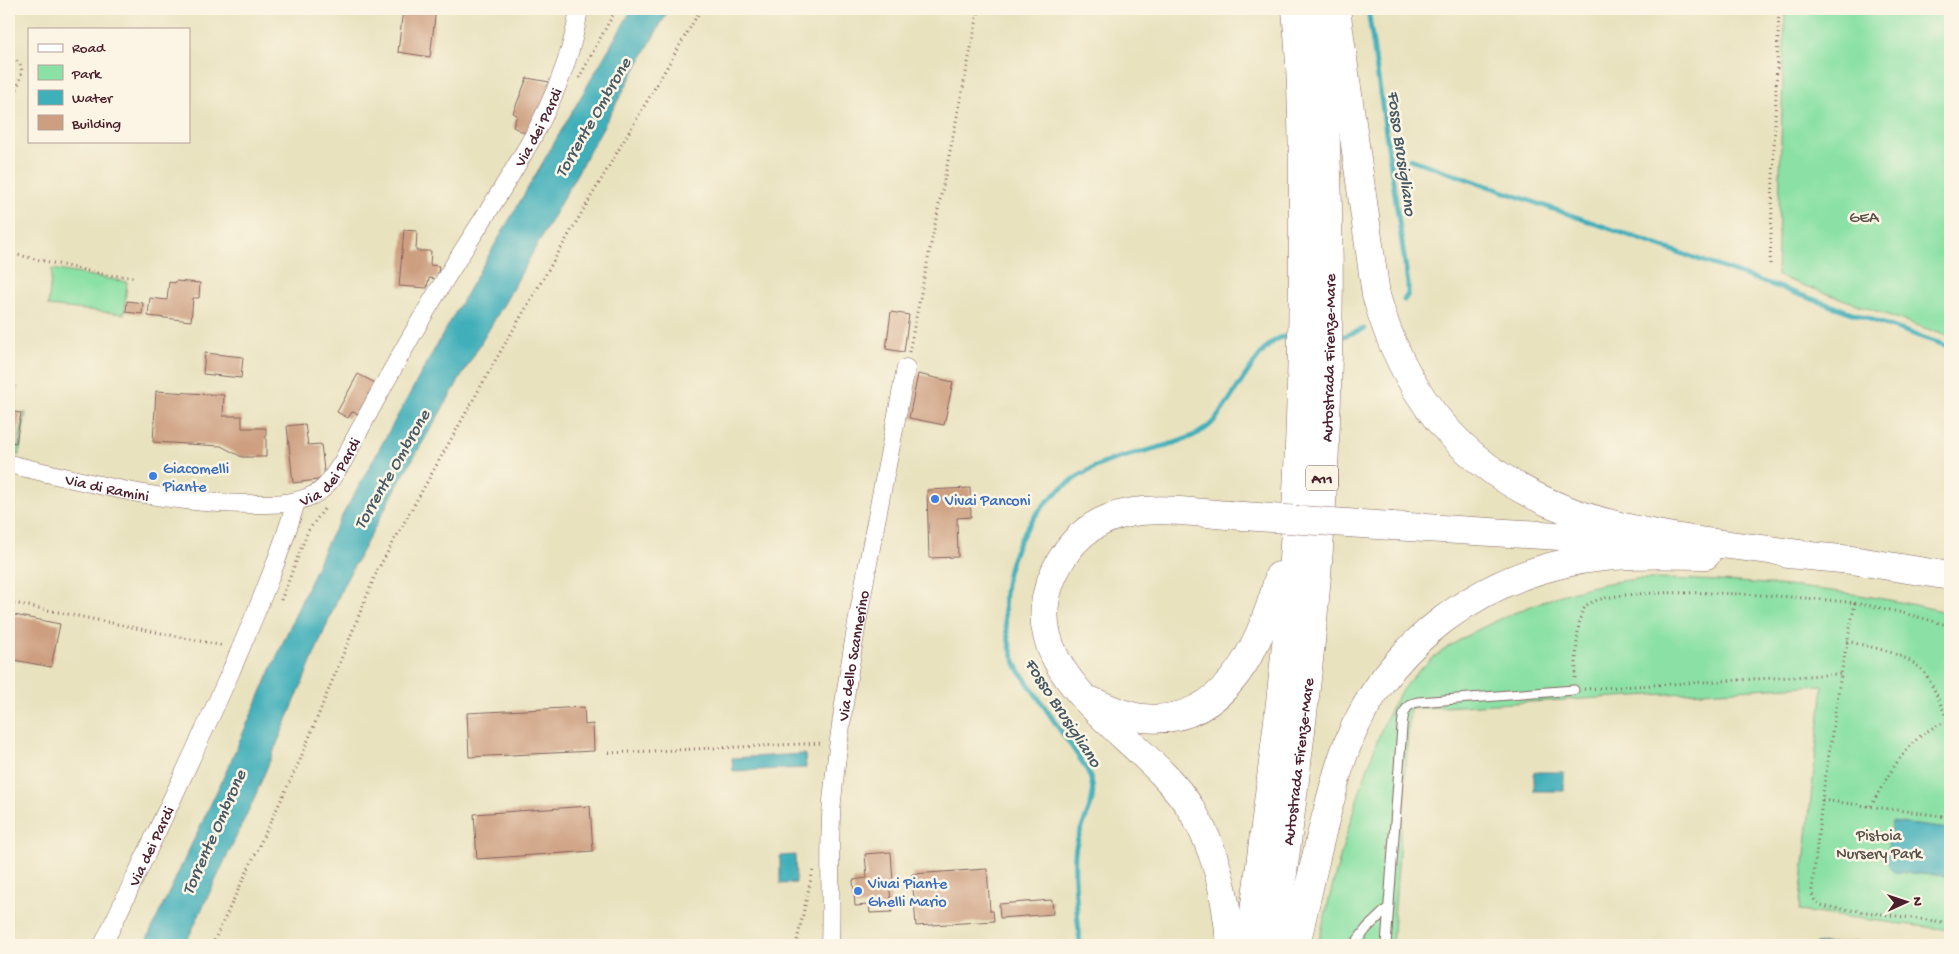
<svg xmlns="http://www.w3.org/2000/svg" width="1959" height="954" viewBox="0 0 1959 954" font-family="'Gochi Hand',sans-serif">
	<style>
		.green { fill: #8be1a5; stroke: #6a8068 }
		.water { fill: #3fafba; stroke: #446772 }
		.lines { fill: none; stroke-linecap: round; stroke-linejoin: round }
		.stream { stroke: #3fafba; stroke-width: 5 }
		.building { fill: #cd9f80 }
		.lane-casing { stroke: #82635f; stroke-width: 11 }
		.street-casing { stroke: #82635f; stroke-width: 19 }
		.highway-casing { stroke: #82635f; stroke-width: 29 }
		.path { stroke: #82635f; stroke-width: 3; stroke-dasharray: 1 4; stroke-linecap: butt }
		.lane { stroke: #fff; stroke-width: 9 }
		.street { stroke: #fff; stroke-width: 18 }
		.highway { stroke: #fff; stroke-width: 28 }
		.highway-bridge-casing { stroke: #82635f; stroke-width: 29; stroke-linecap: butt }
		.highway-bridge { stroke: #fff; stroke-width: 28 }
		.shop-dot { fill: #3f7fe0; stroke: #fcf5e5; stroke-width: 2 }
		.labels { text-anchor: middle; stroke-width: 5; stroke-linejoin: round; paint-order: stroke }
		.shield { fill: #fcf5e5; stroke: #7f5f63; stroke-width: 1 }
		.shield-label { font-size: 15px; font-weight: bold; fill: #4a1f2b }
		.street-label { font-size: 16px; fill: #4a1f2b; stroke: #fcf5e5 }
		.park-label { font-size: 16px; fill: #5a504a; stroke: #fcf5e5 }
		.shop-label { font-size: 16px; fill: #366cbe; stroke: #fcf5e5; text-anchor: start }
		.water-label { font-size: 18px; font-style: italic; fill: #465964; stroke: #fcf5e5 }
	</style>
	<rect width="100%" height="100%" fill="#fcf5e5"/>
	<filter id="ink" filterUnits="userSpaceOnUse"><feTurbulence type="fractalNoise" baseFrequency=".02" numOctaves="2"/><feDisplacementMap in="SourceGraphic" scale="10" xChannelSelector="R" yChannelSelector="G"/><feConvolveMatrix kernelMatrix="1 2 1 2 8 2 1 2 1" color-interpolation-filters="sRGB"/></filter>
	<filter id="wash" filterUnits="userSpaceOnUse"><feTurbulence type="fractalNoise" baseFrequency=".0096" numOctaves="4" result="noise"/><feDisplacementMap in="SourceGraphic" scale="20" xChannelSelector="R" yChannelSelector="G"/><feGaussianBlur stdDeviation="1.12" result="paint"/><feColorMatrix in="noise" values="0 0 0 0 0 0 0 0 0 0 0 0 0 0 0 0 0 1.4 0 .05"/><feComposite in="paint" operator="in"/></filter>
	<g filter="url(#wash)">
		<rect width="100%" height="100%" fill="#e9e2bf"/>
		<!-- green -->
		<path class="green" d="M1785,9H1950V337L1777,276Z
			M52,269L127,282L124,314L48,306Z
			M9,385L18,387L14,410L9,409Z
			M24,413H26L19,455L9,454V445L18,446Z
			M1637,579C1742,579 1848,588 1950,613V930L1799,911L1823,685L1410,709L1392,945H1318C1332,887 1346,830 1366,773C1377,741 1387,707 1409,681C1437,649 1475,630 1514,613C1554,596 1593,583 1637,579Z"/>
		<!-- water -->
		<path class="water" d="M632,9H669L508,297L400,481L343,586L253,801L185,945H144L225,774L326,545L444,332Z
			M805,754L806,768L733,771L732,758Z
			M1534,772H1564V791H1534Z
			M1892,822L1950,829V865L1946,876L1894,872C1881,863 1891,835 1892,822Z
			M795,855L796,883L780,884V856Z
			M1881,941V945H1815L1816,944Z"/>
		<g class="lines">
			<!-- stream -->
			<path class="stream" d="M1368,9L1408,284V294L1404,300
				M1410,159L1950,347
				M1344,336L1364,329
				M1080,945C1078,915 1073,883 1075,853C1078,819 1106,802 1085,766L1019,670C1010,653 1007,637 1005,619C999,549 1043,487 1107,462C1135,451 1189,445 1210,425C1230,408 1260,339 1284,337"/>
		</g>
		<g id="blocks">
			<!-- building -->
			<path class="building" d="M403,9H436L430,57L398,52Z
				M527,78L555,83L527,134L513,127L517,115L513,113Z
				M404,230L417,231L416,251H431L430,265L439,266L437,279L429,278L427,288L399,286Z
				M176,281L200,283L199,298H193L191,321L148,316L150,298L167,300L169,282L175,283Z
				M127,301L143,303L142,314L126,312Z
				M891,312L909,315L904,352L886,349Z
				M205,353L243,357L241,378L203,374Z
				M358,374L379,385L363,415L352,412L348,418L337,412Z
				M918,374L953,382L944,425L909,418Z
				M156,391L224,395L223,416H242V428H266V457H242L221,446L153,442Z
				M9,411L21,413L16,443L9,442Z
				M305,424L308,445L321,444L325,479L293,483L287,426Z
				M970,488L971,517L957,518L958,557L929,558L927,490Z
				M9,614L60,624L51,667L9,659Z
				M584,707L585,725L593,724L594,751L469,757L467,713Z
				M590,806L593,851L477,859L474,814Z
				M891,852L893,882H889L892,912L870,913L869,905L855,906L853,880L867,878L865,854Z
				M987,869L990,911H993L994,921L916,926L912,874Z
				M1052,900L1053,914L1000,918L999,904Z"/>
		</g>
	</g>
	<g filter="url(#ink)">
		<use href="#blocks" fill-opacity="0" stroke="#82635f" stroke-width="1"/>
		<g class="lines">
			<defs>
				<path id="lane" d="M1354,945L1367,928L1389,907
					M1386,945L1402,727C1403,715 1404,704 1418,702L1574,690"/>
				<g id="street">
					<path id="s1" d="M9,464C89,483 167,504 249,504C271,504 293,505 313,495C327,489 334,474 343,461C376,398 411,334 449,273C499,191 565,106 579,9"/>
					<path id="s2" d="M103,945C146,854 190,763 231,671C255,615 279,560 296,502"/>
					<path id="s3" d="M830,945C832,897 828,849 832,801C846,657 879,510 906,368"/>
				</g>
				<g id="highway">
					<path d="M1336,9L1376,295C1410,419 1491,495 1616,525C1678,541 1744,546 1807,555"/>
					<path d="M1228,515C1168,510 1100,497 1063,557C992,669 1143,731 1191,809C1216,849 1227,898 1230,945"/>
					<path d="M1392,526L1625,540"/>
					<path d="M1788,554L1852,560L1950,576"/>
					<path d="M1092,701C1108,708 1125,716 1143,718C1226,727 1262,642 1279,576"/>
					<path d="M1250,945C1265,822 1283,699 1292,575C1300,462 1303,348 1303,235C1303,160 1303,84 1296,9"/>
					<path id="s4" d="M1274,945C1289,822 1307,699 1317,575C1332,387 1333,197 1318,9"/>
					<path d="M1296,945C1305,905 1314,864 1324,824C1333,790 1341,754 1357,723C1397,641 1478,582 1566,563C1613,553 1659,554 1706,555"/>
				</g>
			</defs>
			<!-- lane casing -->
			<use href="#lane" class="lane-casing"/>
			<!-- street casing -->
			<use href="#street" class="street-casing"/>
			<!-- highway casing -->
			<use href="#highway" class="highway-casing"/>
			<!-- path -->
			<path class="path" d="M9,54L20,64L22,71L9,120
				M579,78L616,9
				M9,253L106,275L135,277
				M1770,264L1779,9
				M909,352L979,9
				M281,600L308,531L324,509
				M9,602L224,646
				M1855,603L1841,674L1822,800L1950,817
				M1847,641C1872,648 1909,652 1926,675C1935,689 1941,706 1948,721
				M1575,678C1577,662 1575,615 1587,605C1616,582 1812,597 1854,603C1887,608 1919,617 1950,626
				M1584,689L1841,674
				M609,753L823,743
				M1822,800L1812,890C1812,901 1818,905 1828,907L1950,923
				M1871,806C1890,773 1909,732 1950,721
				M212,945L300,760L377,571L499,354L701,9
				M796,945L813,870"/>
			<!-- lane -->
			<use href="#lane" class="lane"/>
			<!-- street -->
			<use href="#street" class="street"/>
			<!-- highway -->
			<use href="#highway" class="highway"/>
			<defs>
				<path id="highway-bridge" d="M1228,515L1392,526"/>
			</defs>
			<!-- highway-bridge casing -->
			<use href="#highway-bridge" class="highway-bridge-casing"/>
			<!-- highway-bridge -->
			<use href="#highway-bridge" class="highway-bridge"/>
		</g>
	</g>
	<!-- markers -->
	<g class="shop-dot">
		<circle cx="153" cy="476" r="5"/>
		<circle cx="935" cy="499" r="5"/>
		<circle cx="858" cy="891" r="5"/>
	</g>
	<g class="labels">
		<!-- shield labels -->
		<rect class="shield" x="1306" y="465.5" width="32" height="25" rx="4"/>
		<g class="shield-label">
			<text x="1322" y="483">A11</text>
		</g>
		<!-- street labels -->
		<g class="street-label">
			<text dy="6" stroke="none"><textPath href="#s1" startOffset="742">Via dei Pardi</textPath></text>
			<text dy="6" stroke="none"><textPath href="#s4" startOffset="590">Autostrada Firenze-Mare</textPath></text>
			<text dy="6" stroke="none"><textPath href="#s1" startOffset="338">Via dei Pardi</textPath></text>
			<text dy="6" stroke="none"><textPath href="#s1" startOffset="101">Via di Ramini</textPath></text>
			<text dy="6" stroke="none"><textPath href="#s3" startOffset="291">Via dello Scannerino</textPath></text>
			<text dy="6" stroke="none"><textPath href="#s4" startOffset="185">Autostrada Firenze-Mare</textPath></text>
			<text dy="6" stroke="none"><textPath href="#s2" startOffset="110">Via dei Pardi</textPath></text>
		</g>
		<!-- park labels -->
		<g class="park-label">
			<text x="1864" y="222">GEA</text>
			<text x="1879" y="840">Pistoia<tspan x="1879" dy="18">Nursery Park</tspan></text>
		</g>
		<!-- shop labels -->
		<g class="shop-label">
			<text x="163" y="473">Giacomelli<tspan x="163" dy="18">Piante</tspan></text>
			<text x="945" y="505">Vivai Panconi</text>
			<text x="868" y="888">Vivai Piante<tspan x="868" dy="18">Ghelli Mario</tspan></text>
		</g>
		<!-- water labels -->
		<g class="water-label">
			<text transform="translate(592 117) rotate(-60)" y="6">Torrente Ombrone</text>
			<text transform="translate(1403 153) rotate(82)" y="6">Fosso Brusigliano</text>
			<text transform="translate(391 469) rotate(-60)" y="6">Torrente Ombrone</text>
			<text transform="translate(1064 712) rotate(57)" y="6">Fosso Brusigliano</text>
			<text transform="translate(213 832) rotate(-66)" y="6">Torrente Ombrone</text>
		</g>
	</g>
	<!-- margin -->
	<rect width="1959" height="954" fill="none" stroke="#fcf5e5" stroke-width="30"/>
	<!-- legend -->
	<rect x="28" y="28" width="162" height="115" fill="#fcf5e5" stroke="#b59f9b"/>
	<rect x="38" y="44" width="25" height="8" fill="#ffffff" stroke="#b59f9b"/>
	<text x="72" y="52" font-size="15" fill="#4a1f2b">Road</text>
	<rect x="38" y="65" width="25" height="15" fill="#8be1a5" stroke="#b59f9b"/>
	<text x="72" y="78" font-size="15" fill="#4a1f2b">Park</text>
	<rect x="38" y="90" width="25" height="15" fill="#3fafba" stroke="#b59f9b"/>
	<text x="72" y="102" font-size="15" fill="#4a1f2b">Water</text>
	<rect x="38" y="115" width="25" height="15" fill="#cd9f80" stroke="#b59f9b"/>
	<text x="72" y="128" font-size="15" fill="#4a1f2b">Building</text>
	<!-- north arrow -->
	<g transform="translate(1906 902) rotate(87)" stroke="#fcf5e5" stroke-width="4" paint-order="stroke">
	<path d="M0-4L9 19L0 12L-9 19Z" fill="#4a1f2b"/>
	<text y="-8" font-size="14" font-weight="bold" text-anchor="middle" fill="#4a1f2b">N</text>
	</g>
</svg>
